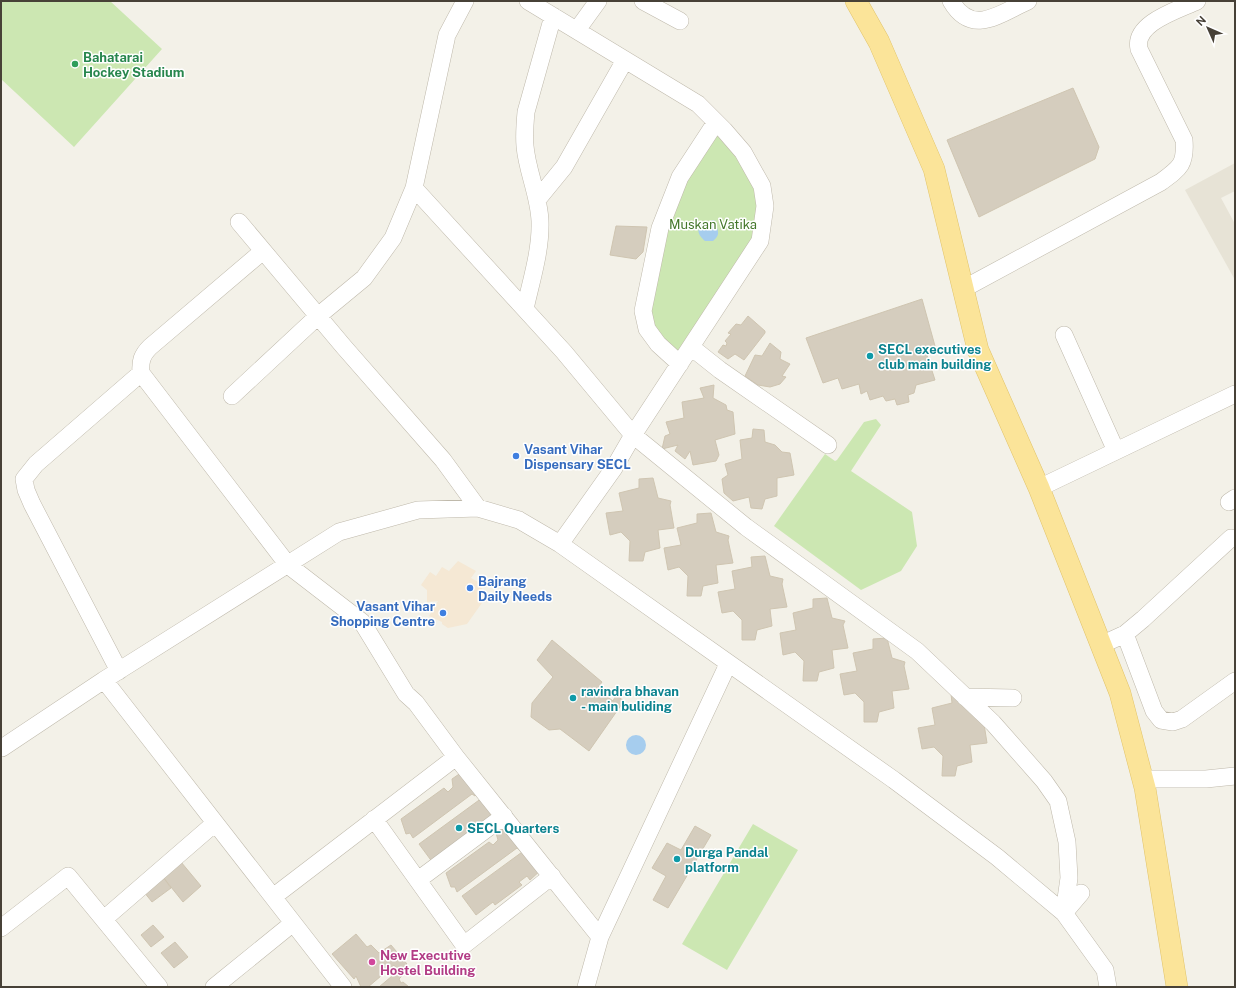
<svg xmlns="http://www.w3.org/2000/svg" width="1236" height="988" viewBox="0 0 1236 988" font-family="'Public Sans',sans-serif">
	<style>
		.residential { fill: #e7e3d6 }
		.commercial { fill: #f5e8d4 }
		.green { fill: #cce7b2 }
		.water { fill: #a6cdee }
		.building { fill: #d5cdbe; stroke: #cfc5b1 }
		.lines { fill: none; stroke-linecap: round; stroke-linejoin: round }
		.minor-casing { stroke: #bfb9ab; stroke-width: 18 }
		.major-casing { stroke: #e1c369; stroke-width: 22 }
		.minor { stroke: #fff; stroke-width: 17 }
		.major { stroke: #fbe499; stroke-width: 21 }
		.leisure-dot { fill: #2e9e5b; stroke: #fff; stroke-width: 1.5 }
		.culture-dot { fill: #0f9aa8; stroke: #fff; stroke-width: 1.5 }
		.shop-dot { fill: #3f7fe0; stroke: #fff; stroke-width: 1.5 }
		.hotel-dot { fill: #d1479c; stroke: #fff; stroke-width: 1.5 }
		.labels { text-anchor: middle; stroke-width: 3; stroke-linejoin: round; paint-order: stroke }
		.leisure-label { font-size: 13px; font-weight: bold; fill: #27864d; stroke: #fff; text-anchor: start }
		.park-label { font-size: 13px; fill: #44772b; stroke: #fff }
		.culture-label { font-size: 13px; font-weight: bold; fill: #0d838f; stroke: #fff; text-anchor: start }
		.shop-label { font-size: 13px; font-weight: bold; fill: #366cbe; stroke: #fff; text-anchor: start }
		.hotel-label { font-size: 13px; font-weight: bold; fill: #b23c85; stroke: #fff; text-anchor: start }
	</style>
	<rect width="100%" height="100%" fill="#f3f1e8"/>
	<!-- residential -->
	<path class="residential" d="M1235,163V191L1221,198L1235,224V280L1185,190Z"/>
	<!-- commercial -->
	<path class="commercial" d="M458,561L476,571L471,578L478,582L482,589L478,597L484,600L467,624L448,628L442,624V622L429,616L438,601L427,602V590L421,585L430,572L436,576L442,567L449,571Z"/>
	<!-- green -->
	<path class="green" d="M1,1H110L162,49L74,147L1,79Z
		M716,124L762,186L763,226L680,364L647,329L660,228Z
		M876,419L881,425L851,471L912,512L917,546L901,571L861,590L774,526L825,454L835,461L837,460L864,422Z
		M753,824L798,850L727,970L682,944Z"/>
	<!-- water -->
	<path class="water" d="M714,220C717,229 722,234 713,241H705C691,229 702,224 714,220Z
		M626 745a10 10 0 1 1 20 0a10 10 0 1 1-20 0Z"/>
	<!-- building -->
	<path class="building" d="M1073,88L1099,147L1095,159L979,217L947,140Z
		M616,226L647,227L643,252L636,259L610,255Z
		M922,299L935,346L925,349L935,380L916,385L914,393L908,395L909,402L897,405L895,399L886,401L883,396L870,400L867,391L861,394L859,384L842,389L838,378L823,383L806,338Z
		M748,316L765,331V333L744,360L735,354L728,359L718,352L723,345L726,346L727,343L725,341L731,334L728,333L736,324L741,325Z
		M770,343L781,352L780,359L790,364L782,376L786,377L780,384L770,387L758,385L745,376L755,355L762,356Z
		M714,385L713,398L726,405L727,410L733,412L735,434L715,440L719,455L716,461L693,465L690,451L685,459L675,451L678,445L662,449L665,436L670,434L666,422L684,418L682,402L704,398L700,388Z
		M753,429L764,430L765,442L775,445L782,452L790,453L794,475L777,478V496L765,499L762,509L751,508L749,497L733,501L724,493L722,479L728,475L725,464L742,459L740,440L752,438Z
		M653,478L658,498L671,501L670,505L674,528L658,530L660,548L645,552L643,561H629L630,541L621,532L610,535L606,513L623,511L619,493L639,488V479Z
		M711,513L716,532L729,536L728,540L733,563L716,565L718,583L703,586L701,596H687L688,576L679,567L668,570L664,548L681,545L677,528L697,523V514Z
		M765,556L770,576L783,579L782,584L787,607L770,609L772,626L757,630L755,640H742V620L733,611L722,613L718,592L735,589L732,571L752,567L751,557Z
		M827,598L832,618L845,621L843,625L848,648L832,650L834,668L819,672L817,681H803L804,661L795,652L783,655L780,633L796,630L793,613L813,608V599Z
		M887,638L892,658L905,662L904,666L909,689L892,691L894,708L879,712L877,722H864V702L855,693L844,695L840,674L857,671L853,653L873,649V639Z
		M552,640L602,682L597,689L613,701L616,695L624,701L589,751L560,729L549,730L531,717L532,703L553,677L537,660Z
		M951,694L984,724L987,743L970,745L972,762L957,766L955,776H942L943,756L934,747L922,749L918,728L935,725L932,708L952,703Z
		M465,770L481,789L475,796L472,794L413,838L410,833L406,834L401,819L444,788L448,792L453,787L452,779Z
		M486,795L503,815L433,863L419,844Z
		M510,824L520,850L517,848L457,892L455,887H451L446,873L489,842L493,845L498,840L496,833Z
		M695,826L711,835L668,908L653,900L666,876L652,868L667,843L681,850Z
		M529,847L542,869L530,880L527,876L519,882L522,885L495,905L493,902L476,915L462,896Z
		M181,862L201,886L183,902L163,877Z
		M163,877L171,888L152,902L144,892Z
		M153,925L164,937L151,947L141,935Z
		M356,934L367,947L371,945L379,953L391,945L407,964L398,971L394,965L368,987H361L356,976L354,979L332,954Z
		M175,942L188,957L174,968L161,953Z
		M398,971L402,976L399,979L401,983L403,982L409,987H379Z"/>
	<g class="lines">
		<defs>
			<path id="minor" d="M528,1L698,104L724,130L743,152L762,186L765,206L760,241L633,435L614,468L560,544
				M643,1L680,21
				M951,1C972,37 999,14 1028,1
				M577,30L598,1
				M414,188L564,352L633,435L746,527L917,651L993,723L1044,781L1058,801L1067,842L1069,878L1064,913
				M537,200L564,167L625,60
				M239,222L344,347L443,460L478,508
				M263,251L150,347C142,355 140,361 141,373L288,565L362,622L406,694L416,703L456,757
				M963,289L1161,182C1180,168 1186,164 1184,140L1139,49C1133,23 1178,10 1197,1
				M525,309C531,281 541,251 540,221C539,195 527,171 525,146C524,135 525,123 526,112L553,16
				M1064,335L1116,451
				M691,347L720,370L828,445
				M680,364L658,344L647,329L643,311L660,228L680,177L716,122
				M232,396L318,316L364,278L393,238L414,188L447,35L465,1
				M1039,488L1235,394
				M1229,502L1235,498
				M1125,634L1154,711L1161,720L1173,722L1182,719L1235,681
				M1101,645L1125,634L1143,619L1231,538
				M119,671L32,504L26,490L24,479L36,464L141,373
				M104,680L343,987
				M965,697L1013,698
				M2,748L104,680L339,532L418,510L478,508L519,520L560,544L894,780L997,857L1064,913L1105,970L1108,987
				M1142,779H1206L1235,776
				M374,819L464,945L552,876
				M418,880L504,816
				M273,897L456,757L600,937
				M1064,913L1081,893
				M104,919L215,823
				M1,928L68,876L159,987
				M214,987L293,923
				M586,987L600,937L728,664"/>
			<path id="major" d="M856,1L879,42L934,169L978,350L1039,488L1120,693L1145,788L1177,987"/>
		</defs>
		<!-- minor casing -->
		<use href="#minor" class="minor-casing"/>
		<!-- major casing -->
		<use href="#major" class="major-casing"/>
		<!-- minor -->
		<use href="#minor" class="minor"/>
		<!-- major -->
		<use href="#major" class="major"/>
	</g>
	<!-- markers -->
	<circle class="leisure-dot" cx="75" cy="64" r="4"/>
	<g class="culture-dot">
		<circle cx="870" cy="356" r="4"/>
		<circle cx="573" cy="698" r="4"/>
		<circle cx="459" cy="828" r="4"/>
		<circle cx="677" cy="859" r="4"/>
	</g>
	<g class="shop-dot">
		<circle cx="516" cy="456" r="4"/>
		<circle cx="470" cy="588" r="4"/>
		<circle cx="443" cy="613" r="4"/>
	</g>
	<circle class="hotel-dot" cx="372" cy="962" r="4"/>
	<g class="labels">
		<!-- leisure labels -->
		<g class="leisure-label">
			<text x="83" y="62">Bahatarai<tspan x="83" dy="15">Hockey Stadium</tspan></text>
		</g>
		<!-- park labels -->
		<g class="park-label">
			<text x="713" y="229">Muskan Vatika</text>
		</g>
		<!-- culture labels -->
		<g class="culture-label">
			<text x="878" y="354">SECL executives<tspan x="878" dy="15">club main building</tspan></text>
			<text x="581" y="696">ravindra bhavan<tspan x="581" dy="15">- main buliding</tspan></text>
			<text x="467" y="833">SECL Quarters</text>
			<text x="685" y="857">Durga Pandal<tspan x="685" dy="15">platform</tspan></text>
		</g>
		<!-- shop labels -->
		<g class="shop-label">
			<text x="524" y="454">Vasant Vihar<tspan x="524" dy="15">Dispensary SECL</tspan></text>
			<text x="478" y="586">Bajrang<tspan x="478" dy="15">Daily Needs</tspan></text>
			<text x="435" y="611" text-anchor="end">Vasant Vihar<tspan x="435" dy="15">Shopping Centre</tspan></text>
		</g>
		<!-- hotel labels -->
		<g class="hotel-label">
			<text x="380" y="960">New Executive<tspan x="380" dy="15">Hostel Building</tspan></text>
		</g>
	</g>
	<!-- border -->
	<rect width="1236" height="988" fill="none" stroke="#474137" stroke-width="4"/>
	<!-- north arrow -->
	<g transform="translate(1208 28) rotate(315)" stroke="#ffffff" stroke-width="3" paint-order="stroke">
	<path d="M0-3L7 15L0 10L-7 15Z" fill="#474137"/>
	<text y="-6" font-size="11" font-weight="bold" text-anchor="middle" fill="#474137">N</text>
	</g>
</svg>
